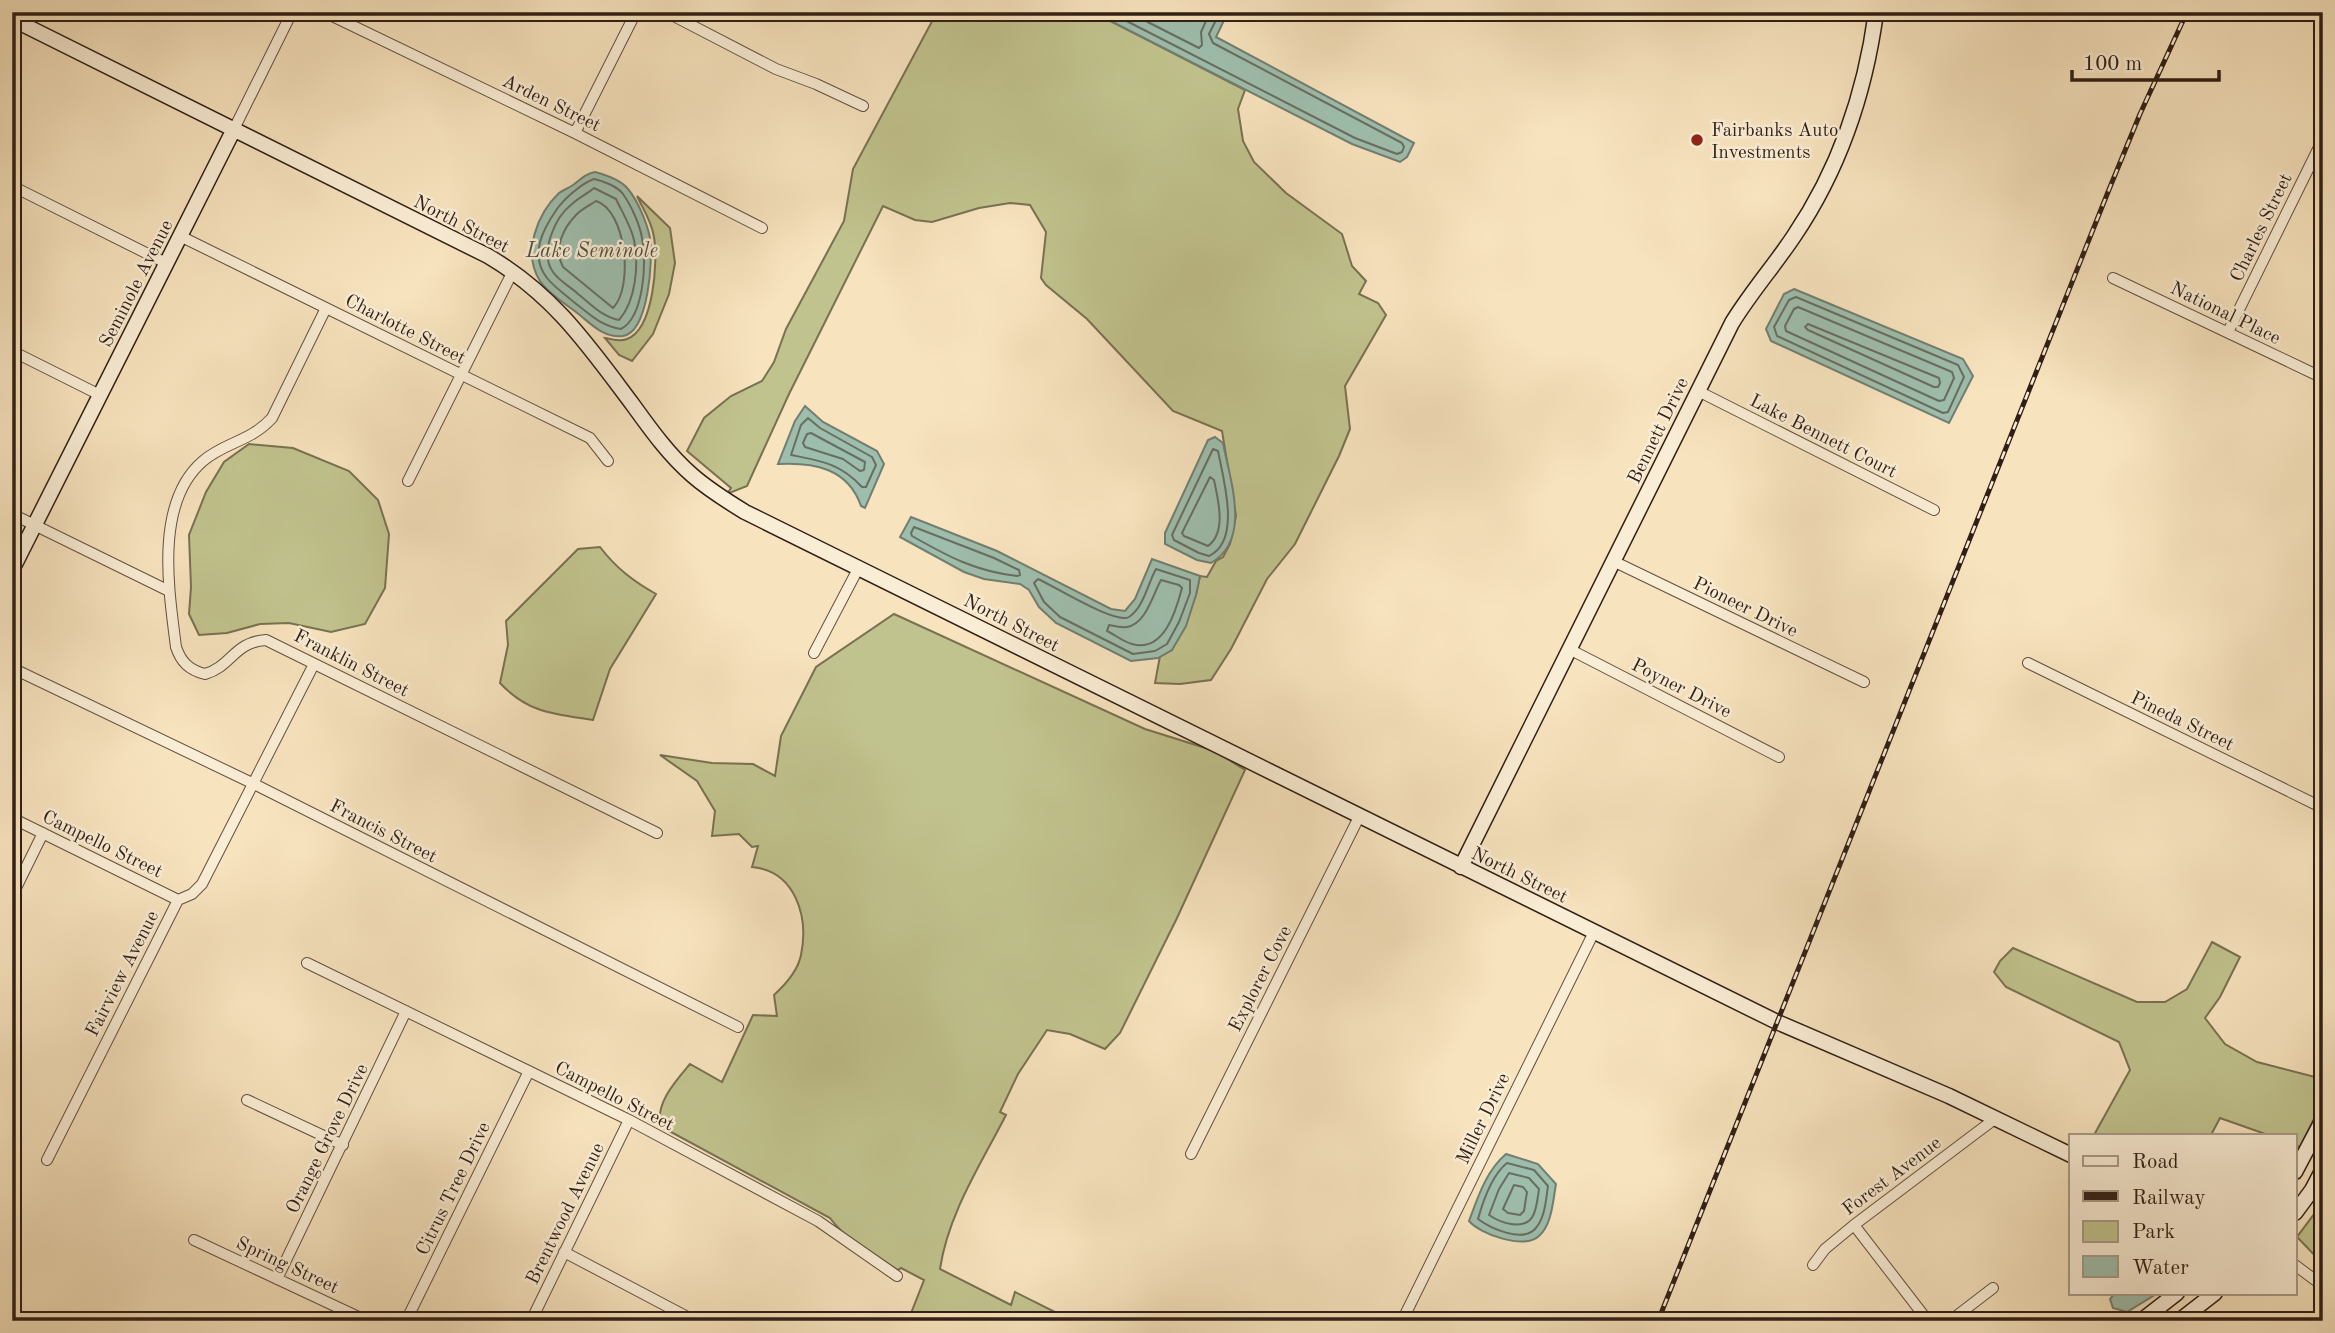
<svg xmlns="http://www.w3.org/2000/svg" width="2335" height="1333" viewBox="0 0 2335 1333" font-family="'Old Standard TT',serif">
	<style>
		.green { fill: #c1c38e; stroke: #787152; stroke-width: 2 }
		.water { fill: #9ebead; stroke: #727e71; stroke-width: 2 }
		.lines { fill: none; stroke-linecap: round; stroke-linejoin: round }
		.shore { stroke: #676e62; stroke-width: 2 }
		.street-casing { stroke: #625040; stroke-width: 12 }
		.secondary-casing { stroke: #301f16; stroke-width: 17 }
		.street { stroke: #faedd5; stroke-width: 10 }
		.secondary { stroke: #faedd5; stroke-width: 14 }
		.rail-casing { stroke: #301f16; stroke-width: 5 }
		.rail { stroke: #faedd5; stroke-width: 2.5; stroke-dasharray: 8; stroke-linecap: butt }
		.poi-dot { fill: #8f2418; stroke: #faedd5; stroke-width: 2.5 }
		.labels { text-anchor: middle; stroke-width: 5; stroke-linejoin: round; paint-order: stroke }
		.street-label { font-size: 19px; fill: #301f16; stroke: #faedd5 }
		.poi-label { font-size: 19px; fill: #301f16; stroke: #faedd5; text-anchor: start }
		.water-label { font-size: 21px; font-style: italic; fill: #514f43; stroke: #faedd5 }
	</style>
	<rect width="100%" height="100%" fill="#f7e3be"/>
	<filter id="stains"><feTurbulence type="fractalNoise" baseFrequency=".00286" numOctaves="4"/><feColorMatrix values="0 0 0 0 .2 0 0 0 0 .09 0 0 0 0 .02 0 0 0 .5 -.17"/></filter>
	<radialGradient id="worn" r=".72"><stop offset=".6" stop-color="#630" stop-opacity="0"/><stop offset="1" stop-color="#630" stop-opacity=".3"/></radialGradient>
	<!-- green -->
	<path class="green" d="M937,12H1093L1245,90L1238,109L1243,141L1254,162L1286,193L1342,234L1352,266L1366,281L1359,294L1378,303L1386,315L1345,386L1350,429L1339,456L1295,544L1267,579L1231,649L1211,680L1180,684L1155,683L1160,656L1172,650L1196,595L1200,576L1207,577L1216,561L1223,557L1230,544L1236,516L1222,431L1173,411L1087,319L1046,285L1041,278L1046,232L1030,205L1010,203L979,208L932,222L915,220L883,206L789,394L747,486L727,494L731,488L687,451L704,418L731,396L762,381L774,362L786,329L844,221L853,169Z
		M637,196L670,228L675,263L669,294L653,334L632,361L619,355L605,338C612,339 620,342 627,339C654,329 658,261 654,237C652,222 643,209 637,196Z
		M249,444L293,448L349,471L378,500L389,534L385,588L365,624L331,632L289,623L260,624L227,633L199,635L189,614L191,587L189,535L206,492L224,462Z
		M600,547C616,568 633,581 656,594L610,669L593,720C554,714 528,713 500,683L508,645L506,621L578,549Z
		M894,614L1145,729L1215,751L1245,770L1177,918L1120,1033L1105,1049L1070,1034L1047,1030L1018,1074L1000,1112L1006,1115C981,1164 948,1214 940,1269L1011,1305L1015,1292L1073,1321H908L924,1280L901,1268L898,1270C875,1256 846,1240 830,1218L660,1126C656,1102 675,1082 690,1064L722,1082L753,1015L777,1016L774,995C785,985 798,970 801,955C809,916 795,871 752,867L758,846L752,847L739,834L712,836L715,811L697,781L660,755L712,763L753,764L775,776L781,736L816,667Z
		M2212,942L2240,957L2220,997L2205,1018L2225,1044L2257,1062L2323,1079V1101L2300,1147L2295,1145V1135H2268L2220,1118L2211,1135H2094L2130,1070L2119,1042L2006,987L1994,972L2000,961L2013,948L2137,1002H2165L2187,989Z
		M2323,1202V1264L2297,1237Z"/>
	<!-- water -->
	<path class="water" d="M1093,12H1228L1216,37L1414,143L1407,157L1400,162L1352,144Z
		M595,172C606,175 621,180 628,189C638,201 647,223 650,238C653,258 649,332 623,336C605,338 593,326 581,316C568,305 549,295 540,281C522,253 537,214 559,193C563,190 569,188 573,185C581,179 585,174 595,172Z
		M1794,289L1963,359L1973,376L1949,423L1771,341L1766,329L1784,294Z
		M805,406L823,422L877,451L884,464L865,508L861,506C848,468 813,462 778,464L795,421Z
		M1215,437L1223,443C1230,480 1252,540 1211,563L1197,560L1165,544V533L1208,440Z
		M911,517L997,551L1111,609L1125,611L1135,599L1152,559L1200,576L1196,595L1186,626L1172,650L1158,658L1131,661L1056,623L1039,607L1029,590L1020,584L984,579L964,572L900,537Z
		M1506,1154L1538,1164L1556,1184C1553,1200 1552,1225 1539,1236C1524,1250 1480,1234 1469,1221C1478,1197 1486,1171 1506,1154Z
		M2115,1293H2158L2127,1312L2113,1308L2110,1299Z"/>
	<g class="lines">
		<!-- shore -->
		<path class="shore" d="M1109,12L1355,138L1397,154L1402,152L1404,147L1402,143L1213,43L1209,34L1220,12
			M1128,12L1199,48L1202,45L1201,32L1210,12
			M594,179C603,181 617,186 623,194C631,205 640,225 642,238C647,261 644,317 621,329C601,326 591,315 575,303C566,295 554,287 547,278C529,255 543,229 557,209C564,199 582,183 594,179Z
			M594,188L616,199C622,212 631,226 634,240C639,264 636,301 619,320C602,317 591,304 578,294C571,287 559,281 553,272C539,253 555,217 572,204C578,198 587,194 594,188Z
			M596,201C626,210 634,287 613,308L563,267C553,249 563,228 577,214C582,209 590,205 596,201Z
			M1796,297L1958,365L1964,377L1948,412L1943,413L1777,336L1774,327L1789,300Z
			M1798,307L1952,372L1954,378L1944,400L1939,401L1786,331L1785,326L1794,309Z
			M1808,324L1939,378L1940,383L1938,387H1934L1808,330L1805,327Z
			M808,418L820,428L872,457L876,465L866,487H862C840,463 821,461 791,455L801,425Z
			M811,433L865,462L864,470L860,471L843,459L805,447L803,443L807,434Z
			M1213,449L1218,451C1223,478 1242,541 1209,556L1199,553L1174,540L1172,535Z
			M1210,477L1214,480C1218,500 1227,532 1208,546L1184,536L1182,533Z
			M914,527L994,558L1019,570L1020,575L1017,576C975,571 949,557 912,536L911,533Z
			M1156,569L1190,580V593L1179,622L1167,644L1155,651L1133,654L1060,617L1044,602L1034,583L1038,579C1054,586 1116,625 1129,617C1144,607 1148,583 1156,569Z
			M1161,580L1179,585L1182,588C1176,611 1164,653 1132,644C1124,642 1115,635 1107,631L1109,625C1114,626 1121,628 1127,627C1146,624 1153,594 1161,580Z
			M1507,1163L1534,1170L1548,1186C1546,1199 1545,1219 1535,1229C1522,1243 1490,1228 1478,1219C1483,1201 1492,1175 1507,1163Z
			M1509,1173L1529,1178L1539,1189C1536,1209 1536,1228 1511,1224C1503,1223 1495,1219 1489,1215L1499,1189Z
			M1514,1185L1523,1187L1527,1192L1524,1211L1520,1215L1508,1213L1503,1209Z"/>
		<defs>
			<path id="street" d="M324,12L575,133L762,228
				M666,12L776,69L816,84L863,106
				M233,131L292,12
				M575,133L636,12
				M12,186L166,263
				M180,236L590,438L608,461
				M2113,278L2323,378
				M326,308L272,418C250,442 225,442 203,461C154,503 169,591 176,647C181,662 189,670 205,674C232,666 234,642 266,640L657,833
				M2228,332L2323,139
				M12,351L100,395
				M1698,391L1934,510
				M408,481L513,271
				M12,514L169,591
				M1613,561L1864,682
				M1569,649L1779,757
				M814,653L859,567
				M2028,663L2323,808
				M12,668L252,783L738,1027
				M12,818L178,900
				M12,896L43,833
				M307,963L629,1120L818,1221L897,1276
				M247,1100L343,1145
				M1191,1154L1359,817
				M47,1160L178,900L192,894L202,884L314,664
				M1854,1225L1928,1321
				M194,1240L367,1321
				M564,1252L695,1321
				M1813,1265L1825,1249L1854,1225L1996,1118
				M2295,1265L2323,1286
				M277,1279L406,1011
				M406,1321L529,1071
				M531,1321L629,1120
				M1402,1321L1594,932
				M1950,1321L1993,1288"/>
			<path id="secondary" d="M12,19L488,256C554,295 588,345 633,405C651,430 669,455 692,475C709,490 727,501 745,512L1777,1022L1949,1096L2071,1155
				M12,570L233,131
				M1461,867L1732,323C1751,292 1774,266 1794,236C1840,168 1865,94 1876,12
				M2295,1172L2323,1119
				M2295,1213L2312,1190L2323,1169
				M2141,1321L2177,1293
				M2179,1321L2215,1293"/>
		</defs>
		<!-- street casing -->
		<use href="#street" class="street-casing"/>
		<!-- secondary casing -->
		<use href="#secondary" class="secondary-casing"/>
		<!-- street -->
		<use href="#street" class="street"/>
		<!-- secondary -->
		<use href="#secondary" class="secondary"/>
		<defs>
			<path id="rail" d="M1658,1321L2108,192L2140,114L2187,12"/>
		</defs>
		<!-- rail casing -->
		<use href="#rail" class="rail-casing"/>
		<!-- rail -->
		<use href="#rail" class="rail"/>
	</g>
	<!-- markers -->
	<circle class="poi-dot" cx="1697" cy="140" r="7"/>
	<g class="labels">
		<!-- street labels -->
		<g class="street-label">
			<text transform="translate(552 102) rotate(26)" y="7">Arden Street</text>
			<text transform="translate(462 223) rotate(27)" y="7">North Street</text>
			<text transform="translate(2260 227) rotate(-64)" y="7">Charles Street</text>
			<text transform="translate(135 283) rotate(-63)" y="7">Seminole Avenue</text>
			<text transform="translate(2226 312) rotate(26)" y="7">National Place</text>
			<text transform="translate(406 328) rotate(27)" y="7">Charlotte Street</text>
			<text transform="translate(1657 430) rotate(-64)" y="7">Bennett Drive</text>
			<text transform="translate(1824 435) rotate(27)" y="7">Lake Bennett Court</text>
			<text transform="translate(1746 606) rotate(26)" y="7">Pioneer Drive</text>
			<text transform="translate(1012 622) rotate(27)" y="7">North Street</text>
			<text transform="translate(352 662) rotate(27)" y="7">Franklin Street</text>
			<text transform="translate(1682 687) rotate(27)" y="7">Poyner Drive</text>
			<text transform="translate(2183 720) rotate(26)" y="7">Pineda Street</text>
			<text transform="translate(384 830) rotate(27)" y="7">Francis Street</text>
			<text transform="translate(103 843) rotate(26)" y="7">Campello Street</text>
			<text transform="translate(1520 874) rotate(26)" y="7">North Street</text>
			<text transform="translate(121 973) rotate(-63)" y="7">Fairview Avenue</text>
			<text transform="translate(1259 978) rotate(-63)" y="7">Explorer Cove</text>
			<text transform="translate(615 1095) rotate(27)" y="7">Campello Street</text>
			<text transform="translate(1482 1118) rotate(-64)" y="7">Miller Drive</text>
			<text transform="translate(326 1138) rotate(-64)" y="7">Orange Grove Drive</text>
			<text transform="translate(1891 1175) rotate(-37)" y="7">Forest Avenue</text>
			<text transform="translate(452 1188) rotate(-64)" y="7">Citrus Tree Drive</text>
			<text transform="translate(564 1213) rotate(-64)" y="7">Brentwood Avenue</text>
			<text transform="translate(288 1264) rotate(25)" y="7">Spring Street</text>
		</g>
		<!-- poi labels -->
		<g class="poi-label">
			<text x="1711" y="136">Fairbanks Auto<tspan x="1711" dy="22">Investments</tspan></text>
		</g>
		<!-- water labels -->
		<g class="water-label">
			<text x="592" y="257">Lake Seminole</text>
		</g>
	</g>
	<!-- margin -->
	<rect width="2335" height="1333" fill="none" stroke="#f7e3be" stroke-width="42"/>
	<rect x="14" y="14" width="2307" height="1305" fill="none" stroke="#301f16" stroke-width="3.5"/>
	<rect x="21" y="21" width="2293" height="1291" fill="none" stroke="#301f16" stroke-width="2"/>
	<!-- legend -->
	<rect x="2069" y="1134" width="228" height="161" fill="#faedd5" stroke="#a99b89" stroke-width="2"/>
	<rect x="2083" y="1156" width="35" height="10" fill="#faedd5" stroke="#a99b89" stroke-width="2"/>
	<text x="2132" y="1168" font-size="21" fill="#301f16">Road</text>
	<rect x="2083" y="1191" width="35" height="10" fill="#301f16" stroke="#a99b89" stroke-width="2"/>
	<text x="2132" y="1204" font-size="21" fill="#301f16">Railway</text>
	<rect x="2083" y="1221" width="35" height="21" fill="#c1c38e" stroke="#a99b89" stroke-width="2"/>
	<text x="2132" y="1238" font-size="21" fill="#301f16">Park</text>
	<rect x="2083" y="1256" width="35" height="21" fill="#9ebead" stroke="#a99b89" stroke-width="2"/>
	<text x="2132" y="1274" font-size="21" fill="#301f16">Water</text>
	<!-- scale -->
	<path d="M2072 70v10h147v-10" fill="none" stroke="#301f16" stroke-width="3.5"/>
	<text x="2083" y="70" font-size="21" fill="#301f16" stroke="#faedd5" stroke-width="5" paint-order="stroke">100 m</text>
	<rect width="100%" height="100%" filter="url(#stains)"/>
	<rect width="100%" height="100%" fill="url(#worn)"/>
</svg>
